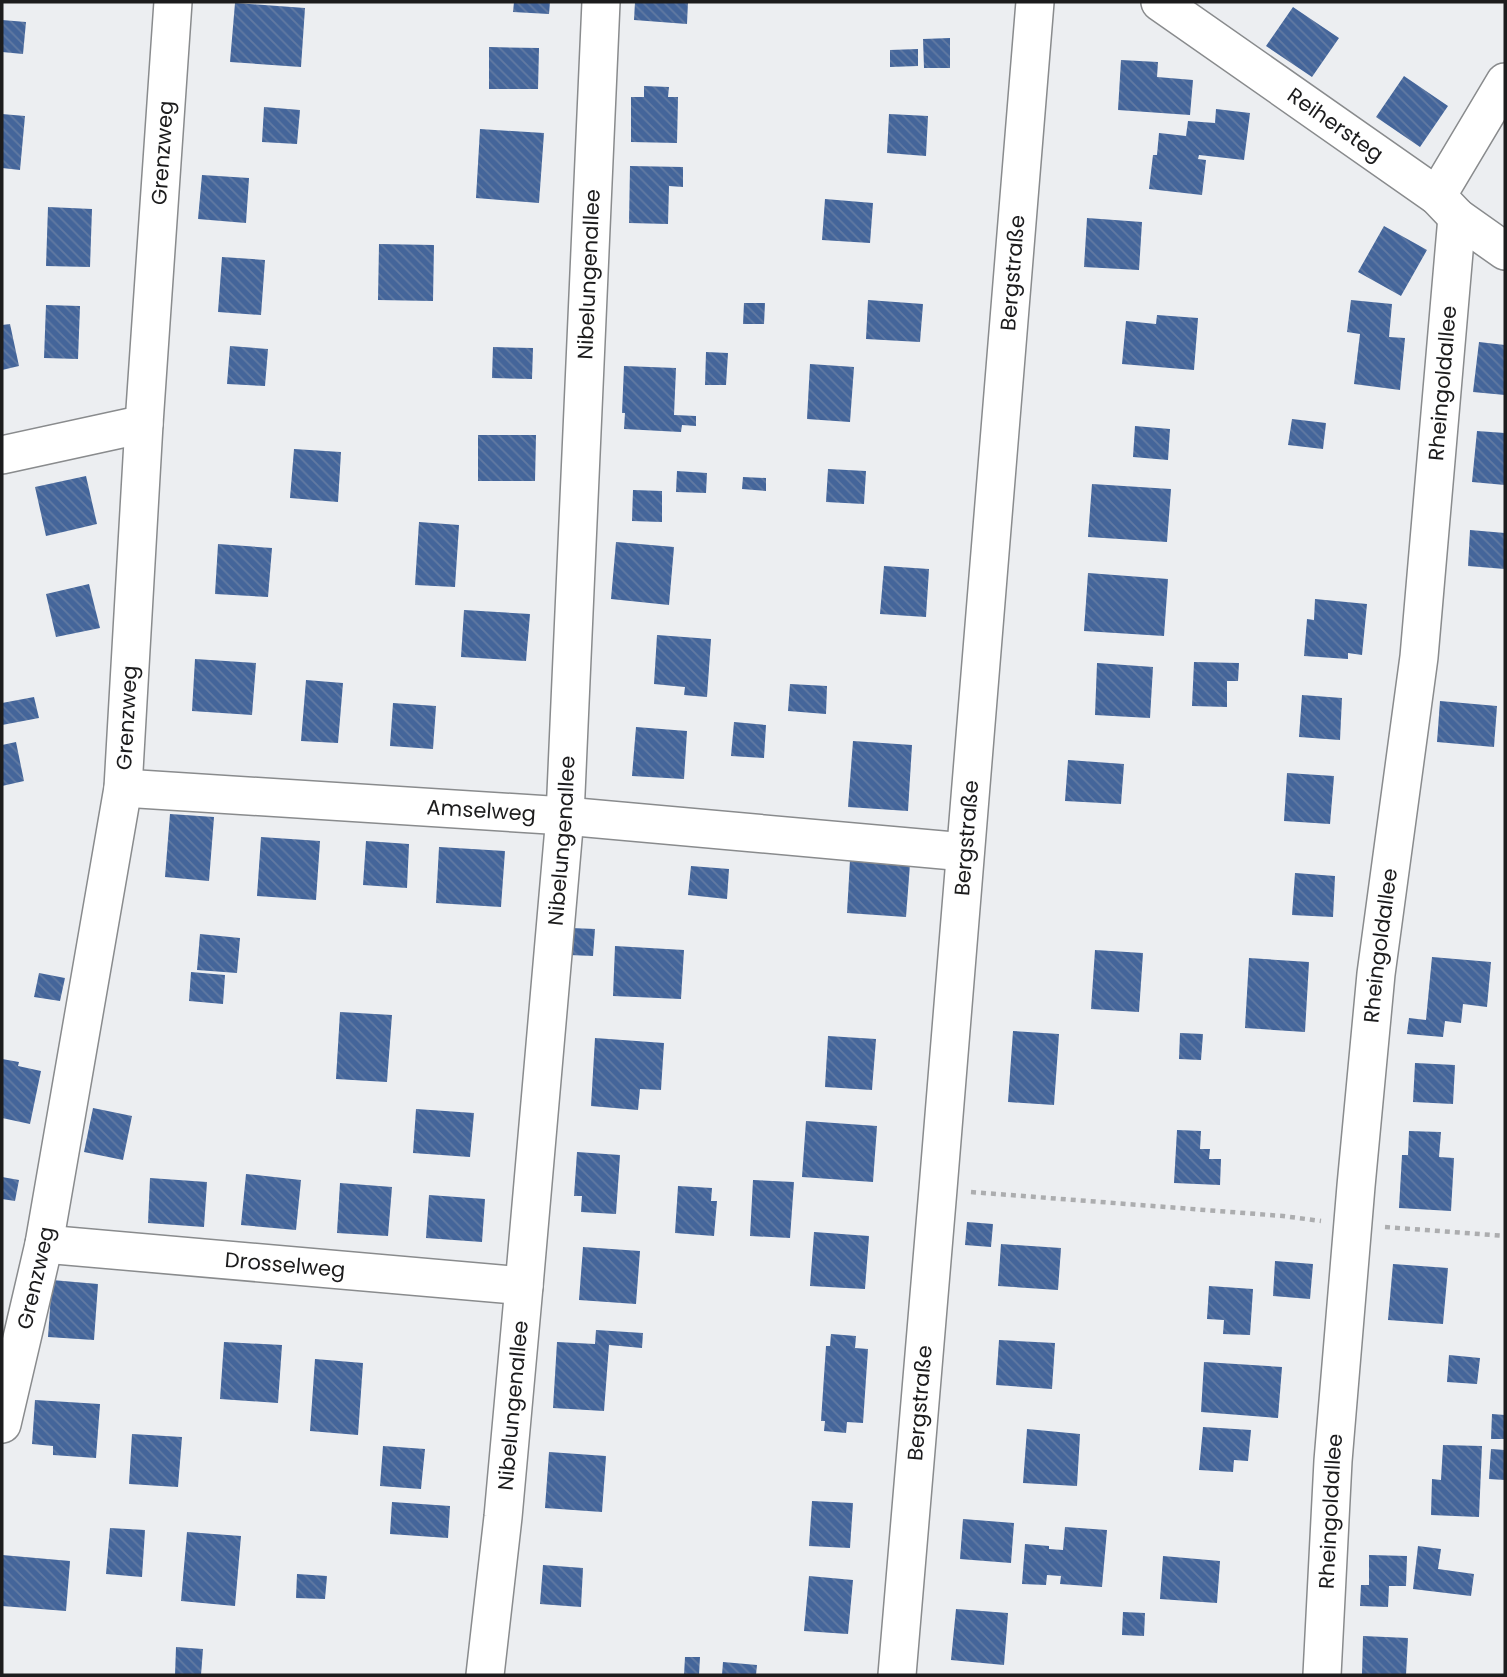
<svg xmlns="http://www.w3.org/2000/svg" width="1507" height="1677" viewBox="0 0 1507 1677" font-family="Poppins,sans-serif">
	<style>
		.building { fill: url(#building-back-hatch) }
		.lines { fill: none; stroke-linecap: round; stroke-linejoin: round }
		.street-casing { stroke: #898b8d; stroke-width: 40 }
		.path { stroke: #acadaf; stroke-width: 4.5; stroke-dasharray: 5 5; stroke-linecap: butt }
		.street { stroke: #fff; stroke-width: 37 }
		.labels { text-anchor: middle; stroke-width: 7; stroke-linejoin: round; paint-order: stroke }
		.street-label { font-size: 21px; fill: #1c1c1d; stroke: #fff }
	</style>
	<defs>
		<pattern id="building-back-hatch" width="6" height="6" patternUnits="userSpaceOnUse" patternTransform="scale(1.75)"><rect width="6" height="6" fill="#44659a"/><path d="M-1 5l2 2M0 0l6 6M5-1l2 2" fill="none" stroke="#627aa2"/></pattern>
	</defs>
	<rect width="100%" height="100%" fill="#eceef1"/>
	<!-- building -->
	<path class="building" d="M514,2H550L549,14L513,12Z
		M635,2H688L687,24L634,20Z
		M235,3L305,8L301,67L230,62Z
		M1293,7L1339,38L1312,77L1266,46Z
		M2,20L26,22L23,54L2,52Z
		M950,38V68H924L923,39Z
		M489,47L539,48L538,89H489Z
		M918,49V66L890,67V50Z
		M1121,60L1158,62L1157,77L1193,80L1190,115L1118,110Z
		M1404,76L1448,106L1420,147L1376,117Z
		M644,86L669,87L668,97H678L677,143L631,142V97H644Z
		M264,107L300,110L297,144L262,142Z
		M1216,109L1250,113L1244,160L1199,155L1198,159L1206,160L1202,195L1149,189L1153,155H1157L1159,133L1186,136L1188,121L1215,123Z
		M2,114L25,116L20,170L2,168Z
		M889,114L928,116L926,156L887,153Z
		M480,129L544,133L539,203L476,198Z
		M630,166L683,167V187L669,186L668,224L629,223Z
		M202,175L249,178L246,223L198,219Z
		M825,199L873,203L870,243L822,240Z
		M48,207L92,209L90,267L46,266Z
		M1087,218L1142,222L1139,270L1084,267Z
		M1384,226L1427,250L1401,296L1358,272Z
		M379,244L434,245L433,301L378,300Z
		M222,257L265,260L261,315L218,312Z
		M868,300L923,304L920,342L866,339Z
		M1351,300L1392,304L1389,337L1405,338L1400,390L1354,384L1360,334L1347,332Z
		M744,303H765L764,324H743Z
		M46,305L80,306L78,359L44,358Z
		M1157,315L1198,318L1194,370L1122,364L1126,321L1156,324Z
		M10,324L19,366L2,370V325Z
		M1479,342L1505,345V395L1473,392Z
		M230,346L268,349L265,386L227,384Z
		M493,347L533,348L532,379L492,378Z
		M706,352L728,353L726,385H705Z
		M810,364L854,367L850,422L807,419Z
		M624,366L676,368L674,415L696,416V426L682,425L681,432L624,429L625,413H622Z
		M1292,419L1326,423L1323,449L1288,445Z
		M1135,426L1170,429L1168,460L1133,457Z
		M1477,431L1505,433V485L1472,482Z
		M478,435H536L535,481H478Z
		M294,449L341,452L338,502L290,498Z
		M828,469L866,471L864,504L826,502Z
		M677,471L707,473L706,493L676,492Z
		M86,476L97,524L46,536L35,487Z
		M743,477L766,478V491L742,489Z
		M1092,484L1171,489L1167,542L1088,537Z
		M633,490L662,491V522L632,521Z
		M419,522L459,525L455,587L415,585Z
		M1470,530L1505,533V569L1468,566Z
		M616,542L674,547L669,605L611,599Z
		M218,544L272,548L268,597L215,594Z
		M884,566L929,569L926,617L880,614Z
		M1088,573L1168,579L1164,636L1084,631Z
		M89,584L100,628L56,637L46,594Z
		M1315,599L1367,604L1362,655L1348,653V659L1304,656L1307,619L1314,620Z
		M464,610L530,614L526,661L461,657Z
		M657,635L711,639L707,697L684,695L685,687L654,684Z
		M195,659L256,663L252,715L192,711Z
		M1194,662L1239,663L1238,681H1227V707L1192,706Z
		M1097,663L1153,667L1150,718L1095,715Z
		M306,680L343,683L338,743L301,741Z
		M790,684L827,686L826,714L788,711Z
		M1302,695L1342,698L1340,740L1299,737Z
		M34,697L39,718L2,725V703Z
		M1440,701L1497,706L1494,747L1437,742Z
		M393,703L436,706L433,749L390,746Z
		M734,722L766,725L764,758L731,756Z
		M636,727L687,731L684,779L632,776Z
		M853,741L912,745L908,811L848,807Z
		M16,742L24,781L2,786V745Z
		M1068,760L1124,764L1121,804L1065,801Z
		M1287,773L1334,776L1330,824L1284,821Z
		M170,814L214,817L209,881L165,877Z
		M261,837L320,841L316,900L257,896Z
		M366,841L409,844L407,888L363,885Z
		M439,847L505,851L501,907L436,903Z
		M850,860L910,864L906,917L847,913Z
		M691,866L729,869L727,899L688,895Z
		M1295,873L1335,876L1333,917L1292,915Z
		M571,928L595,929L593,956L569,955Z
		M200,934L240,938L237,973L197,970Z
		M615,946L684,950L681,999L613,996Z
		M1095,950L1143,953L1139,1012L1091,1009Z
		M1432,957L1491,962L1487,1007L1463,1004L1461,1023L1445,1021L1443,1037L1407,1034L1409,1018L1426,1020Z
		M1249,958L1309,962L1305,1032L1245,1028Z
		M191,972L225,975L223,1004L189,1001Z
		M39,973L65,978L60,1001L34,997Z
		M340,1012L392,1015L387,1082L336,1079Z
		M1013,1031L1059,1034L1054,1105L1008,1102Z
		M1180,1033L1203,1034L1201,1060L1179,1059Z
		M828,1036L876,1039L872,1090L825,1087Z
		M595,1038L664,1043L661,1090L640,1089L638,1110L591,1106Z
		M2,1059L19,1062L18,1066L41,1071L30,1124L2,1118Z
		M1415,1063L1455,1065L1453,1104L1413,1102Z
		M93,1108L132,1116L123,1160L84,1152Z
		M416,1109L474,1113L470,1157L413,1153Z
		M806,1121L877,1126L873,1182L802,1177Z
		M1177,1130L1201,1131L1200,1149H1210L1209,1159H1221L1220,1185L1174,1183Z
		M1409,1131L1441,1132L1439,1157L1454,1158L1451,1211L1399,1208L1402,1155H1408Z
		M577,1152L620,1155L616,1214L581,1212L582,1196H574Z
		M246,1174L301,1180L296,1230L241,1225Z
		M2,1177L19,1180L15,1201L2,1199Z
		M150,1178L207,1182L204,1227L148,1223Z
		M753,1180L794,1182L790,1238L750,1236Z
		M340,1183L392,1187L388,1236L337,1233Z
		M678,1186L712,1188L711,1201H717L714,1236L675,1233Z
		M429,1195L485,1199L482,1242L426,1238Z
		M967,1222L993,1224L991,1247L965,1245Z
		M814,1232L869,1236L865,1289L810,1286Z
		M1001,1244L1061,1248L1058,1290L998,1286Z
		M583,1247L640,1251L636,1304L579,1300Z
		M1275,1261L1313,1264L1310,1299L1273,1296Z
		M1393,1264L1448,1268L1443,1324L1388,1320Z
		M52,1280L98,1284L94,1340L48,1337Z
		M1209,1286L1253,1289L1250,1335L1223,1334L1224,1320L1207,1319Z
		M596,1330L643,1333L642,1348L609,1345L604,1411L553,1408L557,1342L595,1344Z
		M831,1334L856,1336L855,1348L868,1349L863,1423L847,1422L846,1433L824,1431L825,1421H821L826,1346H830Z
		M999,1340L1055,1343L1052,1389L996,1385Z
		M224,1342L282,1345L278,1403L220,1399Z
		M1449,1355L1480,1358L1477,1384L1447,1382Z
		M315,1359L363,1363L358,1435L310,1431Z
		M1204,1362L1282,1367L1278,1418L1201,1412Z
		M35,1400L100,1404L96,1458L53,1455V1446L32,1444Z
		M1492,1414L1505,1415V1439H1491Z
		M1203,1427L1251,1430L1248,1461L1234,1460L1233,1472L1199,1470Z
		M1027,1429L1080,1434L1077,1486L1023,1483Z
		M132,1434L182,1437L178,1487L129,1484Z
		M1443,1445L1482,1446L1479,1517L1431,1515L1432,1479L1441,1480Z
		M383,1446L425,1449L421,1489L380,1486Z
		M1491,1449L1505,1450V1480L1489,1479Z
		M549,1452L606,1456L602,1512L545,1508Z
		M812,1501L853,1503L850,1548L809,1546Z
		M392,1502L450,1506L448,1538L390,1534Z
		M963,1519L1014,1523L1011,1563L960,1559Z
		M1065,1527L1107,1530L1102,1587L1060,1584L1061,1576L1047,1575L1046,1585L1022,1584L1025,1544L1049,1546V1549L1063,1550Z
		M110,1528L145,1530L142,1577L106,1574Z
		M187,1532L241,1536L235,1606L181,1601Z
		M1418,1546L1441,1549L1438,1569L1474,1574L1471,1596L1413,1589Z
		M2,1555L70,1561L66,1611L2,1606Z
		M1369,1555L1407,1556L1406,1586H1389L1388,1607L1360,1606L1361,1585H1369Z
		M1163,1556L1220,1561L1217,1603L1160,1599Z
		M543,1565L583,1568L581,1607L540,1604Z
		M297,1574L327,1576L325,1599L296,1598Z
		M809,1576L853,1580L848,1634L804,1631Z
		M956,1609L1008,1613L1004,1665L951,1660Z
		M1123,1612L1145,1613L1144,1636L1122,1635Z
		M1363,1636L1408,1638L1406,1675L1362,1674Z
		M176,1647L203,1649L201,1675H175Z
		M685,1657H700L699,1675H684Z
		M723,1662L757,1665L756,1675H722Z"/>
	<g class="lines">
		<defs>
			<g id="street">
				<path id="s1" d="M1160,2L1437,196L1457,217L1505,251"/>
				<path d="M1437,196L1505,82"/>
				<path d="M2,455L144,424"/>
				<path id="s2" d="M123,788L565,816L965,852"/>
				<path id="s3" d="M44,1244L524,1286"/>
				<path id="s4" d="M2,1424L44,1244L123,788L144,424L173,2"/>
				<path id="s5" d="M485,1675L503,1517L524,1286L565,816L601,2"/>
				<path id="s6" d="M897,1675L938,1189L1035,2"/>
				<path id="s7" d="M1322,1675L1333,1461L1356,1186L1376,974L1419,657L1457,217"/>
			</g>
		</defs>
		<!-- street casing -->
		<use href="#street" class="street-casing"/>
		<!-- path -->
		<path class="path" d="M971,1192L1283,1216L1321,1221
			M1385,1227L1505,1236"/>
		<!-- street -->
		<use href="#street" class="street"/>
	</g>
	<g class="labels">
		<!-- street labels -->
		<g class="street-label">
			<text dy="7" stroke="none"><textPath href="#s1" startOffset="214">Reihersteg</textPath></text>
			<text dy="7" stroke="none"><textPath href="#s4" startOffset="1284">Grenzweg</textPath></text>
			<text dy="7" stroke="none"><textPath href="#s5" startOffset="1405">Nibelungenallee</textPath></text>
			<text dy="7" stroke="none"><textPath href="#s6" startOffset="1407">Bergstraße</textPath></text>
			<text dy="7" stroke="none"><textPath href="#s7" startOffset="1298">Rheingoldallee</textPath></text>
			<text dy="7" stroke="none"><textPath href="#s4" startOffset="718">Grenzweg</textPath></text>
			<text dy="7" stroke="none"><textPath href="#s2" startOffset="359">Amselweg</textPath></text>
			<text dy="7" stroke="none"><textPath href="#s6" startOffset="840">Bergstraße</textPath></text>
			<text dy="7" stroke="none"><textPath href="#s5" startOffset="838">Nibelungenallee</textPath></text>
			<text dy="7" stroke="none"><textPath href="#s7" startOffset="732">Rheingoldallee</textPath></text>
			<text dy="7" stroke="none"><textPath href="#s3" startOffset="242">Drosselweg</textPath></text>
			<text dy="7" stroke="none"><textPath href="#s4" startOffset="150">Grenzweg</textPath></text>
			<text dy="7" stroke="none"><textPath href="#s6" startOffset="273">Bergstraße</textPath></text>
			<text dy="7" stroke="none"><textPath href="#s5" startOffset="271">Nibelungenallee</textPath></text>
			<text dy="7" stroke="none"><textPath href="#s7" startOffset="164">Rheingoldallee</textPath></text>
		</g>
	</g>
	<!-- border -->
	<rect width="1507" height="1677" fill="none" stroke="#1c1c1d" stroke-width="7"/>
</svg>
